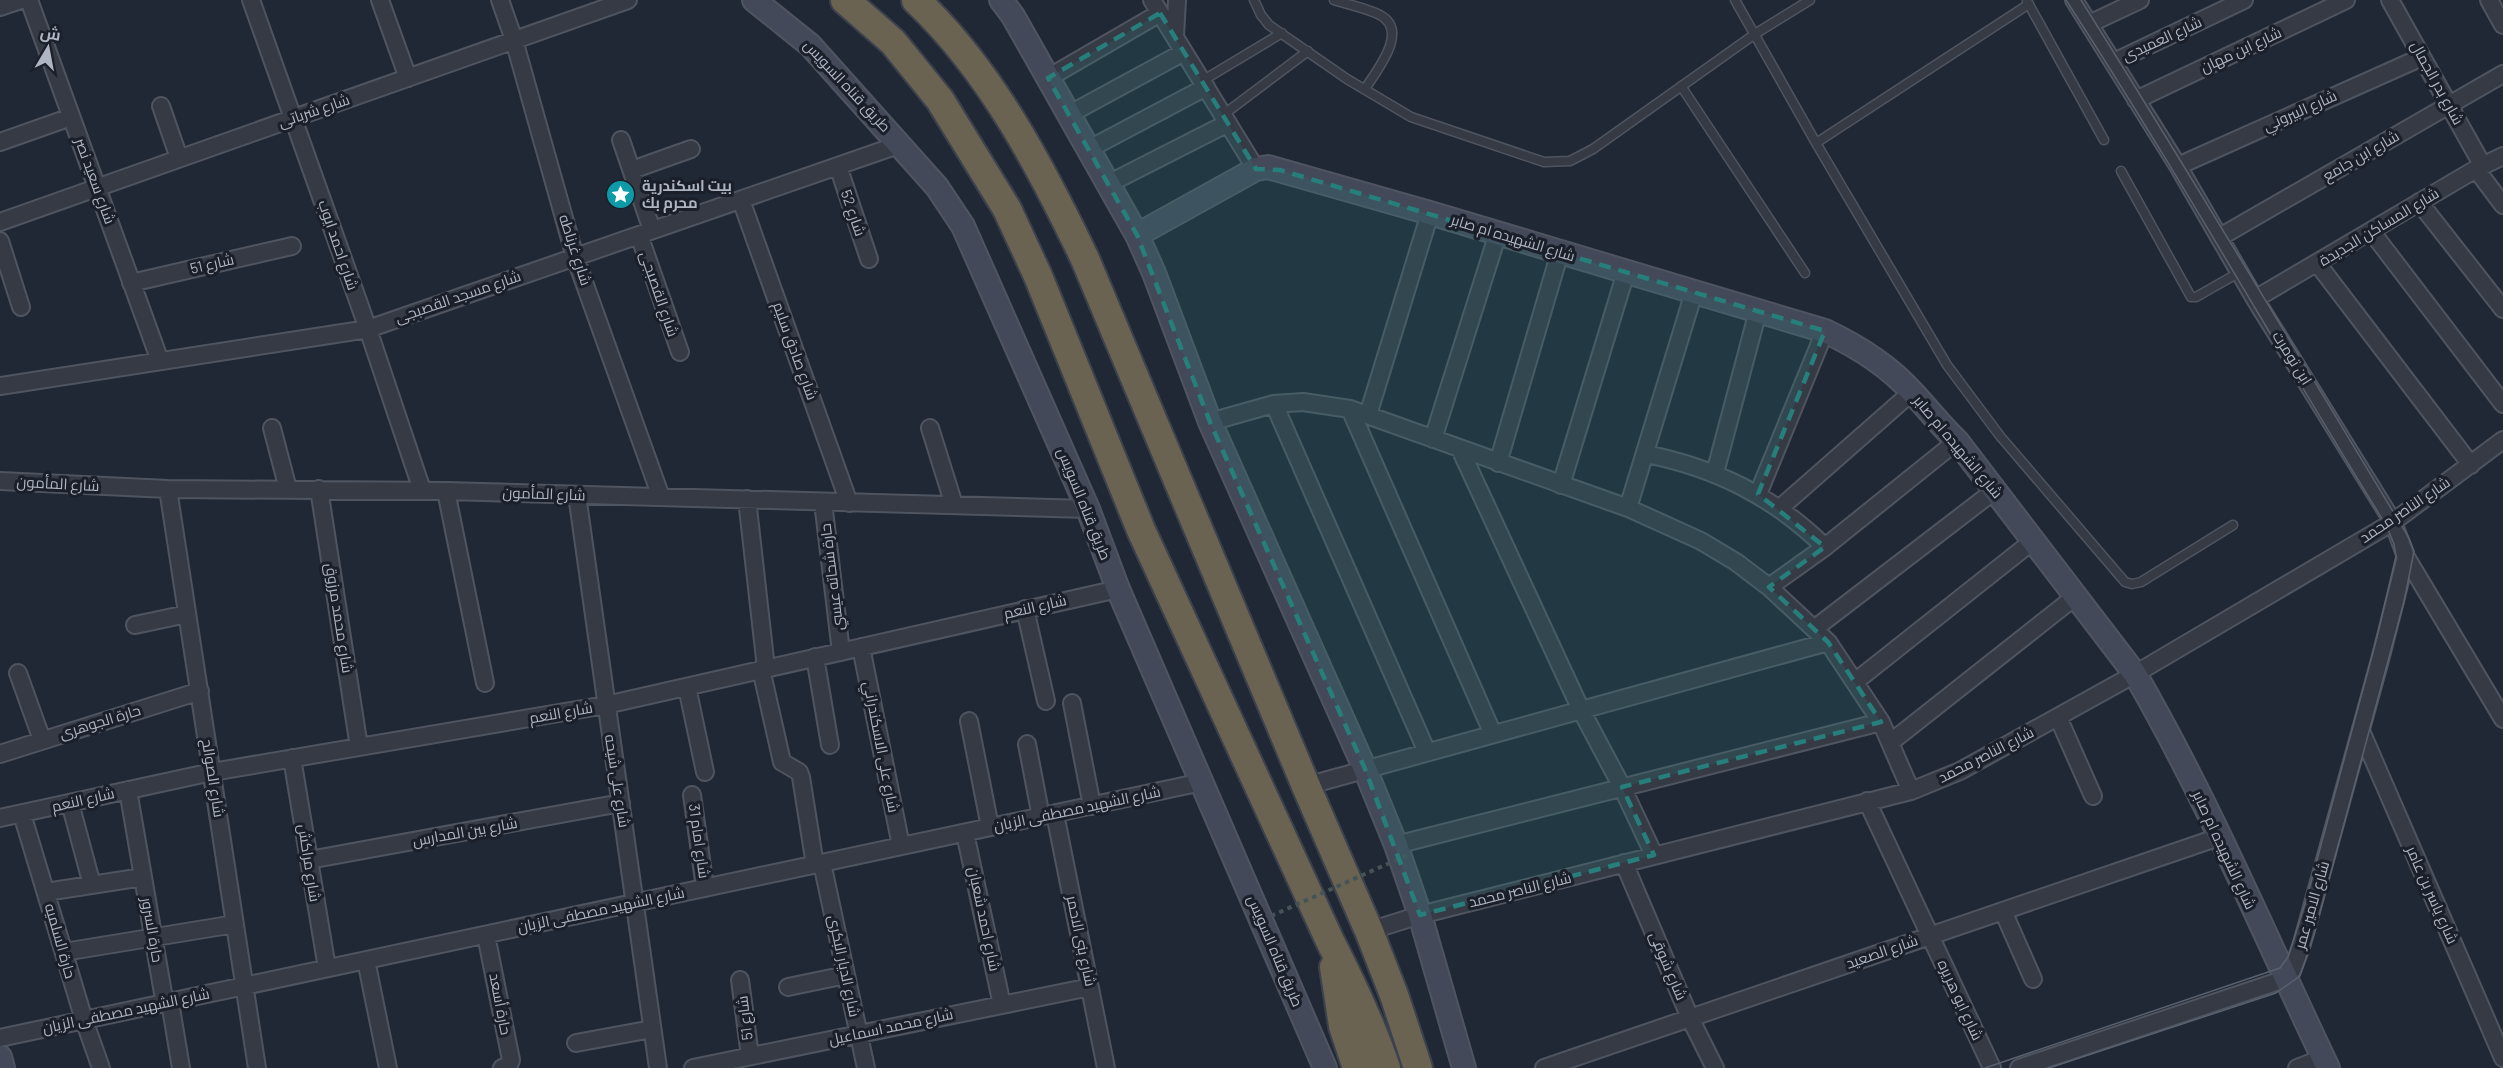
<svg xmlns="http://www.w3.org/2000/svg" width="2503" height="1068" viewBox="0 0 2503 1068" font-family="Barlow,Cairo,sans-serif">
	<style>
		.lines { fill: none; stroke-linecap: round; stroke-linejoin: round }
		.lane-casing { stroke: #4f5560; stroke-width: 11 }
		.street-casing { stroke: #4f5560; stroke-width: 20 }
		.secondary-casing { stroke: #4f5560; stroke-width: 26 }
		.highway-casing { stroke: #3c424d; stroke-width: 32 }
		.lane { stroke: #353a45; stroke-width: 8 }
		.street { stroke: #353a45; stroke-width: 16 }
		.secondary { stroke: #434958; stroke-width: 22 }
		.highway { stroke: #6b6352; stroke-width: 28 }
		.tram { stroke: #59606e; stroke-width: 1.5 }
		.path-bridge { stroke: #455357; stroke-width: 4; stroke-dasharray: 4.5 4.5; stroke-linecap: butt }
		.marked { fill: #277f7b; fill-opacity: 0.2; stroke: #277f7b; stroke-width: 4.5; stroke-dasharray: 12 8; stroke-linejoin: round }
		.labels { text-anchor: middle; stroke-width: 6; stroke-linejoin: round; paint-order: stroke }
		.street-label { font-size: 15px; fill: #afb5c2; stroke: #1a1f2a }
		.poi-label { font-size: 15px; font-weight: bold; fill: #afb5c2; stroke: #1a1f2a; text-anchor: start }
	</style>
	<rect width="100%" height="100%" fill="#212835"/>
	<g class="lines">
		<defs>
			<path id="lane" d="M1254,0L1261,15L1269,25L1347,79L1411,117L1544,162L1570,161L1593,149L1755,34L1810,0
				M1334,0C1349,5 1366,8 1380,15C1410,31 1376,71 1365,89
				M1735,0L1816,143L1947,365L2000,436L2125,582L2132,584L2141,582L2233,525
				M2027,1L2104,140
				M1202,81L1282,33
				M1681,86L1805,273
				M1223,115L1308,51
				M1816,143L2029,4
				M2121,171L2191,297H2196L2240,272"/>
			<path id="street" d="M29,0L160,361
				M251,0L368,329L422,490
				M380,0L408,78
				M500,0L514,40L575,257L661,497
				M1152,0L1256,169
				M2074,0L2178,166L2255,299L2393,522L2406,557L2503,719
				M2390,0L2483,166
				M2489,0L2503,25
				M0,7L21,0
				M2089,24L2140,0
				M1175,36L1177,0
				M2114,62L2244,0
				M1048,78L1160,13
				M2136,100L2346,0
				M161,106L179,158
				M1068,115L1184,52
				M621,140L652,230
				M0,142L71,117
				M1089,149L1206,87
				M838,166L869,259
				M2178,166L2422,57
				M2476,169L2503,205
				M632,170L691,149
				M1108,184L1228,123
				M741,200L849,503
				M2419,202L2503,309
				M0,222L628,0
				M2371,231L2503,404
				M639,235L680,352
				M2220,237L2503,74
				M0,241L21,307
				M2317,263L2471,465
				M131,283L292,246
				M2255,299L2476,169L2503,156
				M0,386L368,329L901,144
				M1274,404L1427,752
				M1350,409L1493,734
				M1368,415L1430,213
				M1210,422L1274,404L1303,402L1350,409L1628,508L1701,541L1736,562L1769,587L1828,642L1881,722L1911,791
				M272,428L288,489
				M930,428L954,505
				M1433,439L1498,233
				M1460,449L1581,710L1622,787L1654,855
				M1646,454C1716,468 1774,497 1825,547
				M1498,463L1560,252
				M1715,473L1758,311
				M0,481L168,489L446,491L1088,509
				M1561,485L1626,272
				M168,489L257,1068
				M319,489L359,747
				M446,491L485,683
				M1758,494L1825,331
				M577,495L658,1068
				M747,499L766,668
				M823,502L841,652
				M1628,508L1694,292
				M1780,508L1912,392
				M1769,587L1825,547L1957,441
				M1025,609L1046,701
				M135,625L187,614
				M1814,629L1994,491
				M861,647L901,846
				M815,657L830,745
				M761,669L782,762L799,772L801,777L815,865
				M18,673L42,740
				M1856,681L2034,540
				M687,687L705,772
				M1072,703L1092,806
				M2058,717L2093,796
				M969,721L990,827
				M2361,731L2503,1058
				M1891,742L2076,596
				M1027,744L1041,817
				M0,754L200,691
				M292,758L327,968
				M1306,786L1828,642
				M128,790L164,999L171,1008L181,1068
				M692,795L705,888
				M1867,801L1992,1068
				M70,803L92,885
				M22,814L84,1020L101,1068
				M1055,814L1106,1068
				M0,818L212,772L606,705L1118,589
				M965,833L1002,1005
				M1396,845L1881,722
				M309,860L621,803
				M822,863L866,1068
				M1624,863L1690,1018L1715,1068
				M46,892L143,877
				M2003,911L2033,979
				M1369,931L1420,915L1911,791L1960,771L2135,674L2393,522L2503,440
				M486,935L511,1060L509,1065L502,1068
				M64,952L235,924
				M366,960L388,1068
				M740,980L750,1056
				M788,987L846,975
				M0,1038L1202,782
				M576,1043L652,1029
				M693,1068L1090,987
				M1544,1068L2219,837
				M2019,1068L2279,981L2292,970L2301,947L2380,660L2406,557
				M2297,1068L2323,1058"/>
			<path id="secondary" d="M754,0L810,45L937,187L963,226L1088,509L1118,589L1325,1068
				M1001,0L1013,16L1137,235L1154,273L1210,422L1365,769L1396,845L1420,915L1464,1068
				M1137,235L1256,169L1268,167L1430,213L1825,331C1857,346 1889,366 1913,393C1928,409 1941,426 1957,441L2135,674C2208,800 2265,936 2328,1068
				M0,1057L3,1068"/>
			<path id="highway" d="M845,0L893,42L940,100L1007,209L1038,276L1141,530L1330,941C1351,982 1371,1023 1386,1068
				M916,0C991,71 1041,167 1085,259L1306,786L1369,931L1394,995L1418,1068
				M1334,967L1343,1026L1357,1068"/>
		</defs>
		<!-- lane casing -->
		<use href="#lane" class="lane-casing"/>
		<!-- street casing -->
		<use href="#street" class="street-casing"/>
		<!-- secondary casing -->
		<use href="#secondary" class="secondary-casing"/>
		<!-- highway casing -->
		<use href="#highway" class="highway-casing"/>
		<!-- lane -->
		<use href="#lane" class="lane"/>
		<!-- street -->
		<use href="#street" class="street"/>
		<!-- secondary -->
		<use href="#secondary" class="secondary"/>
		<!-- highway -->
		<use href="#highway" class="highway"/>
		<!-- tram -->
		<path class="tram" d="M1985,1068L2280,968L2288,957L2306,901L2377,637L2396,556L2394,544L2386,525C2278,351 2178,172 2066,0
			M2049,1068L2276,993L2300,976L2314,935L2404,602L2414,551L2409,538C2300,358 2193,178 2081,0"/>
		<!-- path-bridge -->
		<path class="path-bridge" d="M1271,916L1412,853"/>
	</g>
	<!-- marked area -->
	<path class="marked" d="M1160,13L1256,169L1280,170L1825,331L1758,494L1825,547L1769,587L1828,642L1881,722L1622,787L1654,855L1420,915L1365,769L1210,422L1137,235L1048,78Z"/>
	<!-- icons -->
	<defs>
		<symbol id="sight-disc" viewBox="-11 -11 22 22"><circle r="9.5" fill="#0f9aa8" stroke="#1a1f2a"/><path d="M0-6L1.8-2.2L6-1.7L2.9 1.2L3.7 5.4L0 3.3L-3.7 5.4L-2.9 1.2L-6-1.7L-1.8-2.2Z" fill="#fff"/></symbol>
	</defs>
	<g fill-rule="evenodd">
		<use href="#sight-disc" x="604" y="178" width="33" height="33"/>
	</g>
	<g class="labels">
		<!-- street labels -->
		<g class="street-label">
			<text transform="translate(2162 39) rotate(-25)" y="5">شارع العميدى</text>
			<text transform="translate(2241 50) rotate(-25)" y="5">شارع ابن مهان</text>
			<text transform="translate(2437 83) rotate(61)" y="5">شارع بدر الجمال</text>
			<text transform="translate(847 86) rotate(47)" y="5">طريق قناه السويس</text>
			<text transform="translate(314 111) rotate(-19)" y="5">شارع شرباتى</text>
			<text transform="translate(2300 111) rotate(-24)" y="5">شارع البيروني</text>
			<text transform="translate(2361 156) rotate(-30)" y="5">شارع ابن جامع</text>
			<text transform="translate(95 181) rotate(70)" y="5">شارع سعيد نصر</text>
			<text transform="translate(853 213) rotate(71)" y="5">شارع 52</text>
			<text transform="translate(2379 227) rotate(-31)" y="5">شارع المساكن الجديدة</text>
			<text transform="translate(1513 238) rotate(17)" y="5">شارع الشهيده ام صابر</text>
			<text transform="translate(338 245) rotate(71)" y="5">شارع احمد ايوب</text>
			<text transform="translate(575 250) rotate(72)" y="5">شارع غرناطه</text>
			<text transform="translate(212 264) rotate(-13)" y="5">شارع 51</text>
			<text transform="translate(659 294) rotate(71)" y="5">شارع القصبجى</text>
			<text transform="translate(458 297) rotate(-19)" y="5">شارع مسجد القصبجى</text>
			<text transform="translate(795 351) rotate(70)" y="5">شارع صادق سليم</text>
			<text transform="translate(2292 358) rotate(58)" y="5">ابن تومرت</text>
			<text transform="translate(1958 447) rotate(50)" y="5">شارع الشهيده ام صابر</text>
			<text transform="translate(58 484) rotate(3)" y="5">شارع المأمون</text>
			<text transform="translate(544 494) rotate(2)" y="5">شارع المأمون</text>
			<text transform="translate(1084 504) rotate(68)" y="5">طريق قناه السويس</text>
			<text transform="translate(2405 510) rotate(-34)" y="5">شارع الناصر محمد</text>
			<text transform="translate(832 577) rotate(-97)" y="5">حارة شحاته عيسي</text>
			<text transform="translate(1035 607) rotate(-13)" y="5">شارع النعم</text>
			<text transform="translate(339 618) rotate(81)" y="5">شارع محمد مرزوق</text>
			<text transform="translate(561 713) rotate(-10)" y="5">شارع النعم</text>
			<text transform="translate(100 722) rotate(-17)" y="5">حارة الجوهرى</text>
			<text transform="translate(881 747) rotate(79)" y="5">شارع على الاسكندراني</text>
			<text transform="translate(1986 755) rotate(-27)" y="5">شارع الناصر محمد</text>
			<text transform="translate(213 778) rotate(81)" y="5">شارع الصوالح</text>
			<text transform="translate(617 781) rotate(81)" y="5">شارع على شيحه</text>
			<text transform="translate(83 800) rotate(-13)" y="5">شارع النعم</text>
			<text transform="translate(1077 809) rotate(-12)" y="5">شارع الشهيد مصطفى الزيان</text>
			<text transform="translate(465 832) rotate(-10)" y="5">شارع بين المدارس</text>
			<text transform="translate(699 841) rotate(82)" y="5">شارع امام 31</text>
			<text transform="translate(2224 850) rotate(65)" y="5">شارع الشهيده ام صابر</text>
			<text transform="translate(309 863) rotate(81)" y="5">شارع مراكش</text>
			<text transform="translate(1520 890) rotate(-14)" y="5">شارع الناصر محمد</text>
			<text transform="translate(2432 895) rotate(66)" y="5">شارع ياسر بن عامر</text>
			<text transform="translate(2312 905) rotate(-74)" y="5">شارع الامير عمر</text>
			<text transform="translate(601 910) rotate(-12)" y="5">شارع الشهيد مصطفى الزيان</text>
			<text transform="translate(984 919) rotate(78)" y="5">شارع احمد شعبان</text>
			<text transform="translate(152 930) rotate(80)" y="5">حارة السرور</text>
			<text transform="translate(60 941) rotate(74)" y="5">حارة السلميه</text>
			<text transform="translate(1081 941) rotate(78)" y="5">شارع بنى الاحمر</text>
			<text transform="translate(1275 951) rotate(67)" y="5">طريق قناه السويس</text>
			<text transform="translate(1882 952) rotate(-19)" y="5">شارع الصعيد</text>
			<text transform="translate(844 966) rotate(78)" y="5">شارع الديار البكرى</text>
			<text transform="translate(1668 966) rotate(67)" y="5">شارع شوقى</text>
			<text transform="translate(1960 1000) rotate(65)" y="5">شارع ابو هريره</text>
			<text transform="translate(500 1004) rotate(79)" y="5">حارة أسعد</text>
			<text transform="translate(126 1011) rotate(-12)" y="5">شارع الشهيد مصطفى الزيان</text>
			<text transform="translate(745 1018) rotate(-97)" y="5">شارع 51</text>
			<text transform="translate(891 1027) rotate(-12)" y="5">شارع محمد اسماعيل</text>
		</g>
		<!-- poi labels -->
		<g class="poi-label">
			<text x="642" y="191">بيت اسكندرية<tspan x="642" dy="17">محرم بك</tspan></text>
		</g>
	</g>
	<!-- north arrow -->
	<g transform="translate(48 48) rotate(10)" stroke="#1a1f2a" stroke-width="4.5" paint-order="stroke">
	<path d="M0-4.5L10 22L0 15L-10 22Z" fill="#afb5c2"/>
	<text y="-9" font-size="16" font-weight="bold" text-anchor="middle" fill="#afb5c2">ش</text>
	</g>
</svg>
